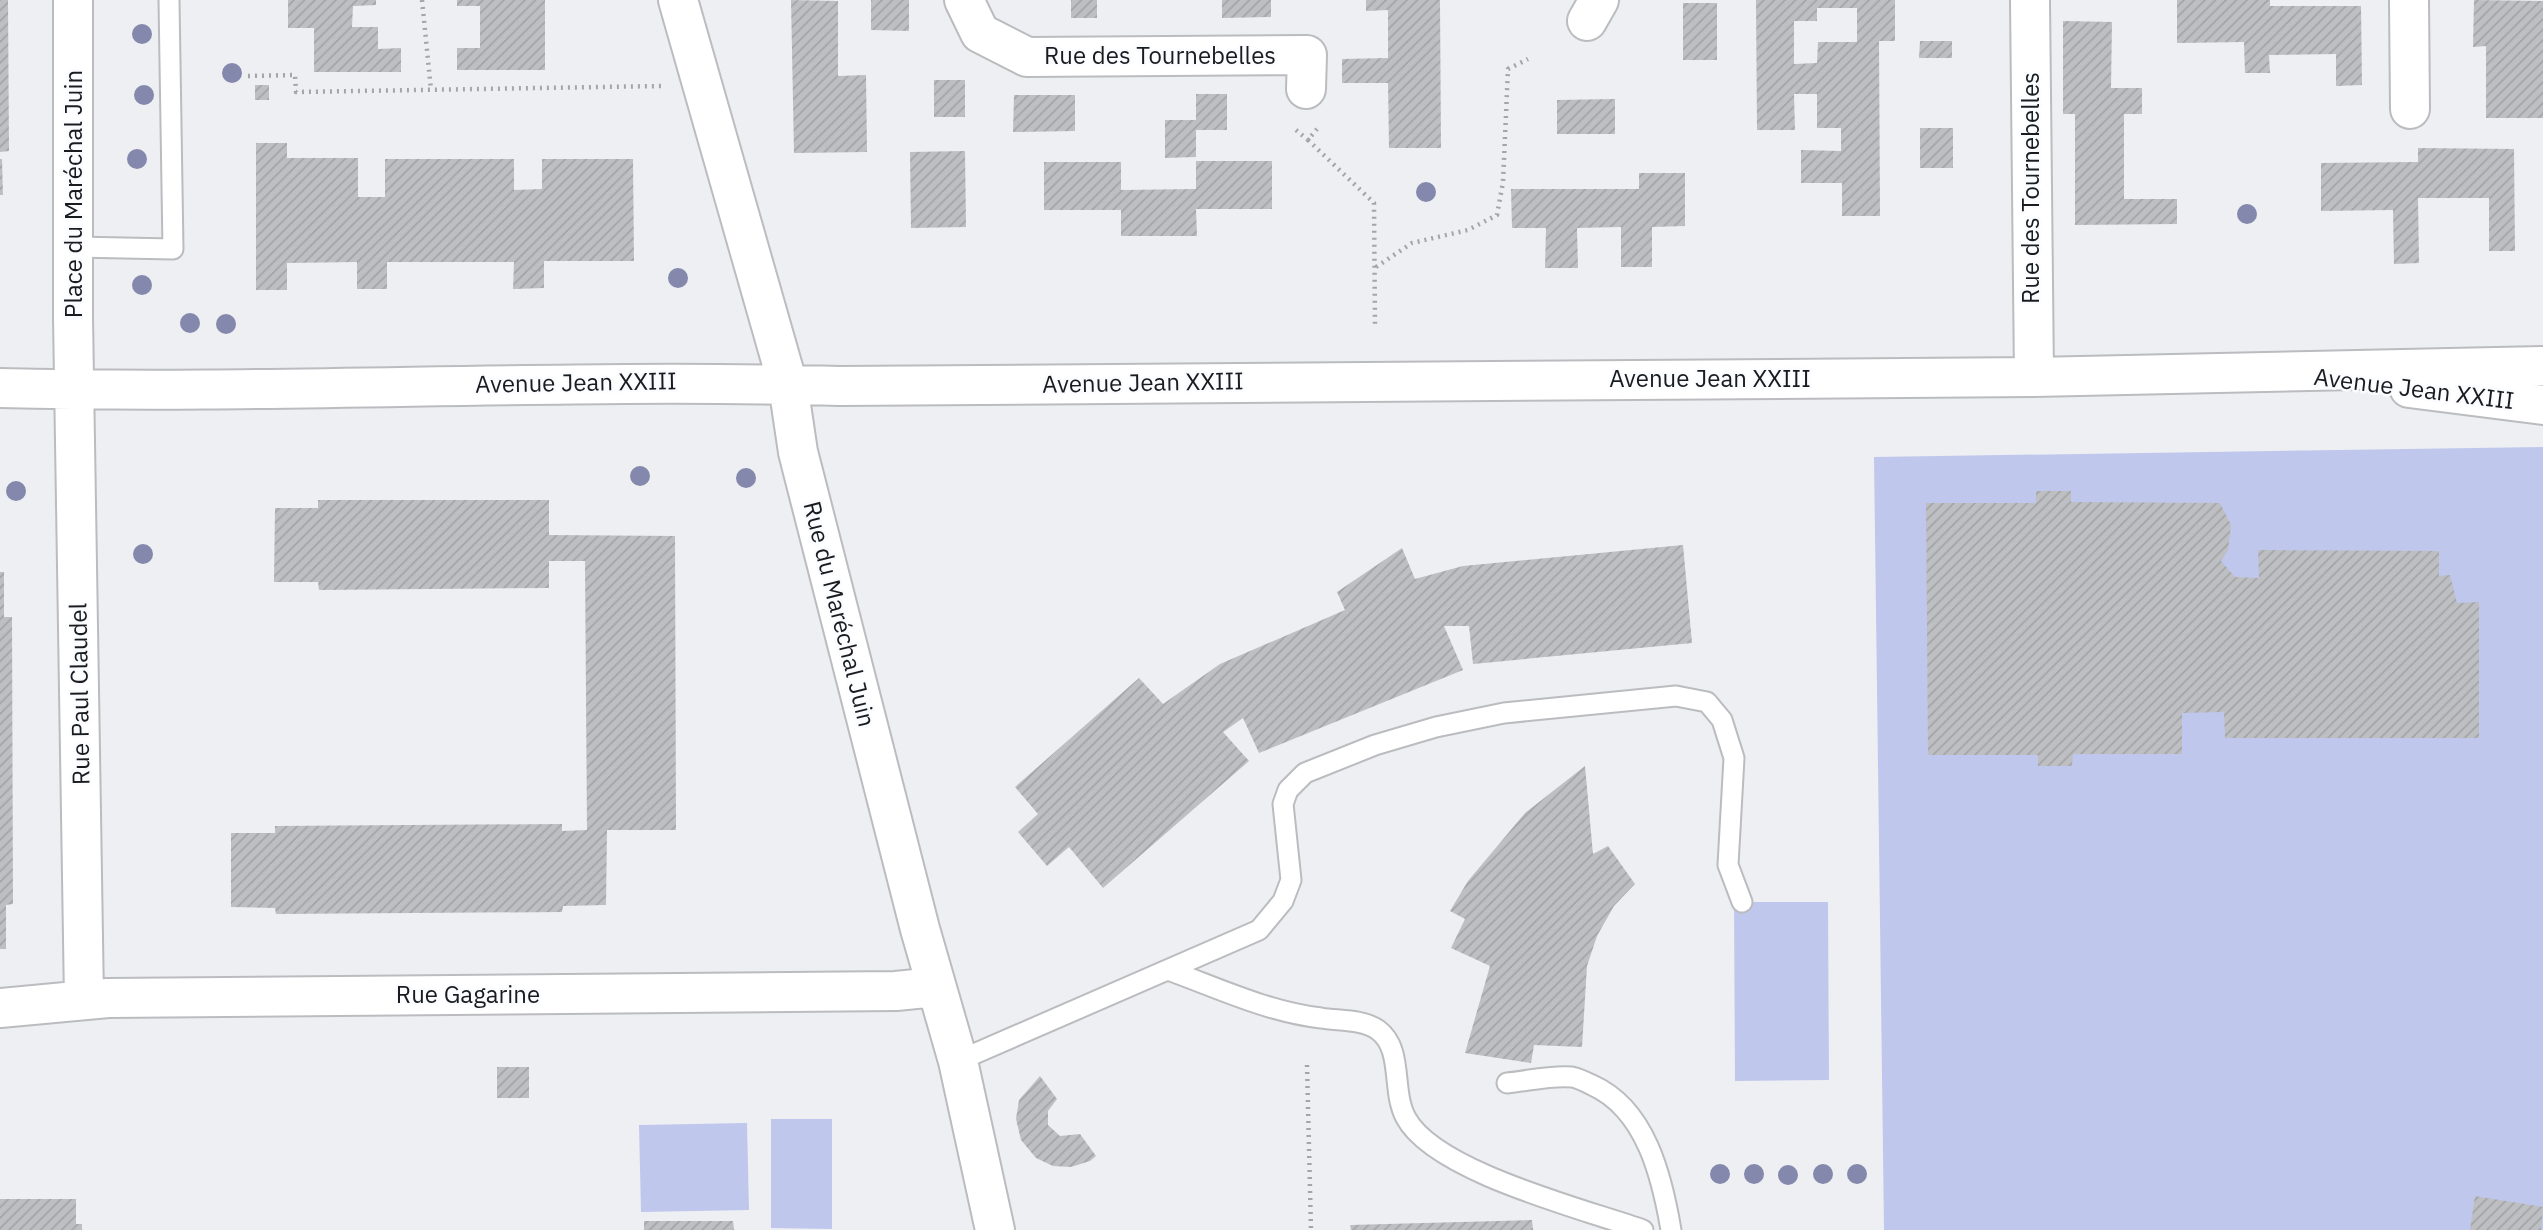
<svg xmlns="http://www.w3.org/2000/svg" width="2543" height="1230" viewBox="0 0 2543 1230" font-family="'IBM Plex Sans',sans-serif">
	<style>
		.pitch { fill: #c0c7ed }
		.building { fill: url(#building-hatch); fill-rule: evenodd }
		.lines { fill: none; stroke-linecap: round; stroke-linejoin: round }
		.lane-casing { stroke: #bbbcbf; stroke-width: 23 }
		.street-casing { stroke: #bbbcbf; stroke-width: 42 }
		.path { stroke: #a4a5a7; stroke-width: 4.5; stroke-dasharray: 2 5; stroke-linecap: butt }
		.lane { stroke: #fff; stroke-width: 19 }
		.street { stroke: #fff; stroke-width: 38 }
		.tree { fill: #8488ac }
		.labels { text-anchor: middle; stroke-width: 5; stroke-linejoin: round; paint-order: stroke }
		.street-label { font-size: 24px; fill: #1a1b1c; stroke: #fbfcff }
	</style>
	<defs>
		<pattern id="building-hatch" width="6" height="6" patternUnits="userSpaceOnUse" patternTransform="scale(1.75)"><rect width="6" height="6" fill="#bebfc2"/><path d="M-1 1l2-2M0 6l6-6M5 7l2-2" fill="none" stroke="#a3a4a6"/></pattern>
	</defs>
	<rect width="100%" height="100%" fill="#eeeff2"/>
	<!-- pitch -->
	<path class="pitch" d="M2543,447V1230H1884L1874,457Z
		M1734,902H1828L1829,1080L1735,1081Z
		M771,1119H832V1229L771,1228Z
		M747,1123L749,1210L641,1212L639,1125Z"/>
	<!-- building -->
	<path class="building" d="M0,0H8L9,151L0,152Z
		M288,0H376V5L353,6L352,27H378V49L401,48V72H314V28H288Z
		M457,0H545V70H457V48H480V6H457Z
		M791,0L838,1V76L866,75L867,152L794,153Z
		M871,0H909V31L871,30Z
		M1071,0H1097V18H1071Z
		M1222,0H1271V17L1222,18Z
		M1366,0H1440L1441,148H1389L1388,83H1342V59L1388,58V10L1366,11Z
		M1756,0H1895V41H1879L1880,216H1842V183H1801V150L1841,151V128H1817V94H1794L1795,130H1757ZM1817,8H1857V42H1818L1817,63L1794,64V21H1817Z
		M2177,0H2270V6H2361L2362,85L2336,86V54L2269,55L2270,73H2245L2244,42L2177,43Z
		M2474,0L2543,1V118H2486V46L2473,47Z
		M1683,3H1717V60H1683Z
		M2063,21L2112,22L2111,88H2142V114H2124V199H2177V224L2075,225V114H2063Z
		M1920,41H1952V58H1919Z
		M934,80H965V117H934Z
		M255,85H269V100H255Z
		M1196,94H1227V130H1196V157L1165,158V120H1196Z
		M1014,95H1075V131L1013,132Z
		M1615,99V134H1557V100Z
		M1920,128H1953V168H1920Z
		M256,143H287V158H358V197H385V159H514V190L542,189V159H633L634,261H544V288L513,289L514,262H387V289H357V262L287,263V290H256Z
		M2418,148L2514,149L2515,251H2489V198H2418L2419,263L2394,264L2393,210L2321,211V163L2418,162Z
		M965,151L966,227L911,228L910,152Z
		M0,159H2L3,195H0Z
		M1196,161H1272V209H1196L1197,236H1121V210H1044V162H1121V190L1196,189Z
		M1639,173H1685V226L1652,227V267H1621V227L1577,228L1578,268H1545L1546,228H1512L1511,189H1639Z
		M2036,491H2071V502L2220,503L2231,525L2228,550L2221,561L2235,577L2259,578L2258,550L2439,551V576L2450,575L2457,603L2479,602V738H2225L2224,712L2182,713V754H2073L2072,766H2038V755H1928L1926,503H2036Z
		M318,500H549V535L675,536L676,830H607L606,905L563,906L562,912L276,914L275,908L231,907V833H275V826L562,824V831L587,830L585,561H549V588L319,590L318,582H274L275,508H318Z
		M1683,545L1692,643L1473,664L1469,626H1444L1463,670L1259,753L1243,718L1223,732L1249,761L1103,888L1069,847L1047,866L1018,832L1038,814L1015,787L1139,678L1163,704L1220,664L1345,610L1337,592L1402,548L1415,579L1463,566Z
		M0,572H4V617H12L13,904L6,905V949H0Z
		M1585,766L1593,854L1608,846L1635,884L1614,906L1597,936L1587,966L1582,1047L1534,1045L1531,1063L1465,1053L1490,966L1451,948L1465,919L1450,911L1468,881L1525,813Z
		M497,1067H529V1098H497Z
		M1040,1076L1057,1099L1048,1111V1125L1060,1136L1080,1134L1096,1156L1090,1161L1071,1167L1053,1166L1036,1158L1021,1140L1016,1119L1019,1100Z
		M2475,1196L2543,1207L2541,1230H2470Z
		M0,1199H76V1224H82V1230H0Z
		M1532,1220L1533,1230H1351L1350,1225Z
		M644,1221H733L734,1230H644Z"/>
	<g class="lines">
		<defs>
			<path id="lane" d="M75,247L173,249L169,0
				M1168,970C1218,988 1268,1012 1321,1018C1338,1021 1363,1019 1378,1030C1404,1049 1391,1091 1406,1118C1435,1172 1584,1209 1643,1230
				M958,1061L1259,930L1283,901L1291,880L1283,804L1288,790L1305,773L1375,745L1436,727L1504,713L1676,696L1707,702L1722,720L1734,758L1728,865L1742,902
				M1507,1083C1528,1081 1551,1075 1572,1077C1578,1078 1586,1082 1592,1085C1646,1109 1662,1177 1671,1230"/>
			<path id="street" d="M73,0V317L84,1000
				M678,0L788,385L798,452L920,929L958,1061L995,1230
				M964,0L980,33L1027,57L1307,55L1306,89
				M2030,0L2034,377
				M2409,0L2410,109
				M1587,21L1599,0
				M0,388C280,395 560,378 840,386L2034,377L2543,366
				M2409,388L2543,405
				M0,1008L108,998L896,991L936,987"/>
		</defs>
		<!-- lane casing -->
		<use href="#lane" class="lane-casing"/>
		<!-- street casing -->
		<use href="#street" class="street-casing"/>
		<!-- path -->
		<path class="path" d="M422,0L431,90
			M248,76L295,75L296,92L662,86
			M1296,130L1308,140L1317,129
			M1308,140L1374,203L1375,325
			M1376,267L1412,243L1468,230L1497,215L1503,182L1508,69L1528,59
			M1307,1065L1311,1230"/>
		<!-- lane -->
		<use href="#lane" class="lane"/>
		<!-- street -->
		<use href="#street" class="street"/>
	</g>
	<!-- trees -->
	<g class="tree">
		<circle cx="142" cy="34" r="10"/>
		<circle cx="232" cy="73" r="10"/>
		<circle cx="144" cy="95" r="10"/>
		<circle cx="137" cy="159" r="10"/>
		<circle cx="1426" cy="192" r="10"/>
		<circle cx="2247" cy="214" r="10"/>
		<circle cx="678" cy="278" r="10"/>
		<circle cx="142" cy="285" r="10"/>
		<circle cx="190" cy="323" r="10"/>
		<circle cx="226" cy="324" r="10"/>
		<circle cx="640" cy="476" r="10"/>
		<circle cx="746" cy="478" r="10"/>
		<circle cx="16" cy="491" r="10"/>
		<circle cx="143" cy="554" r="10"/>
		<circle cx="1720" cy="1174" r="10"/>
		<circle cx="1754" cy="1174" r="10"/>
		<circle cx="1823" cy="1174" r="10"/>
		<circle cx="1857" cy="1174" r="10"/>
		<circle cx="1788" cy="1175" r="10"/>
	</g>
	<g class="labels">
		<!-- street labels -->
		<g class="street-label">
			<text x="1160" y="64">Rue des Tournebelles</text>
			<text transform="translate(2031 188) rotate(-90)" y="8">Rue des Tournebelles</text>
			<text transform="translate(74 194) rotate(-90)" y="8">Place du Maréchal Juin</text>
			<text x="1710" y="387">Avenue Jean XXIII</text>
			<text transform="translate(576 383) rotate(-1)" y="8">Avenue Jean XXIII</text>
			<text transform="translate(1143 383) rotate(-1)" y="8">Avenue Jean XXIII</text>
			<text transform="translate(2414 389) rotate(7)" y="8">Avenue Jean XXIII</text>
			<text transform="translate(839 614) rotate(76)" y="8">Rue du Maréchal Juin</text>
			<text transform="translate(80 694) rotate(-91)" y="8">Rue Paul Claudel</text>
			<text x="468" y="1003">Rue Gagarine</text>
		</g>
	</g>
</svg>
